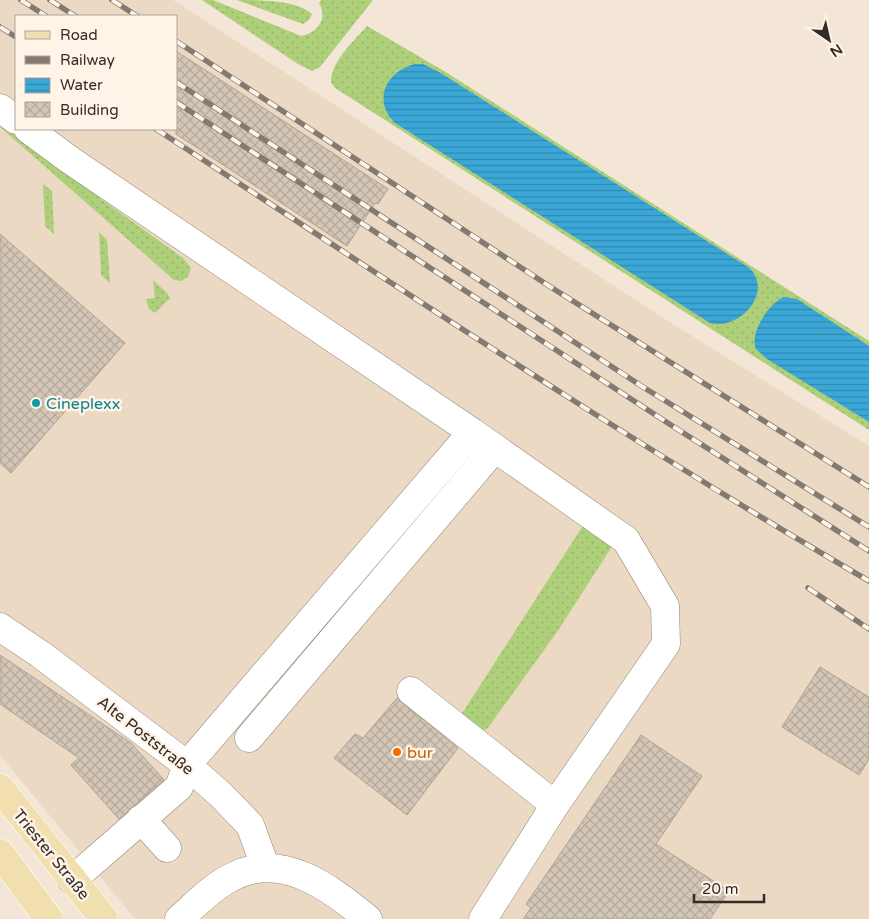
<svg xmlns="http://www.w3.org/2000/svg" width="869" height="919" viewBox="0 0 869 919" font-family="'Varela Round',sans-serif">
	<style>
		.built { fill: #ebd9c4; fill-rule: evenodd }
		.grass { fill: url(#grass-dots) }
		.water { fill: url(#water-rules) }
		.building { fill: url(#building-cross-hatch); stroke: #b0a394 }
		.lines { fill: none; stroke-linecap: round; stroke-linejoin: round }
		.minor-casing { stroke: #958a7b; stroke-width: 29 }
		.major-casing { stroke: #fff; stroke-width: 29 }
		.minor { stroke: #fff; stroke-width: 28 }
		.major { stroke: #f1dfb0; stroke-width: 28 }
		.rail-casing { stroke: #837b71; stroke-width: 5.5 }
		.rail { stroke: #fff4e7; stroke-width: 4; stroke-dasharray: 11; stroke-linecap: butt }
		.culture-dot { fill: #0f9aa8; stroke: #fff4e7; stroke-width: 2 }
		.food-dot { fill: #e8710a; stroke: #fff4e7; stroke-width: 2 }
		.labels { text-anchor: middle; stroke-width: 5; stroke-linejoin: round; paint-order: stroke }
		.culture-label { font-size: 16px; fill: #0d838f; stroke: #fff4e7; text-anchor: start }
		.street-label { font-size: 16px; fill: #322d27; stroke: #fff4e7 }
		.food-label { font-size: 16px; fill: #c56008; stroke: #fff4e7; text-anchor: start }
	</style>
	<defs>
		<pattern id="grass-dots" width="8" height="8" patternUnits="userSpaceOnUse" patternTransform="scale(1.25)"><rect width="8" height="8" fill="#afd07b"/><path d="M2 2h.1M6 6h.1" fill="none" stroke="#97b36a" stroke-width="1.8" stroke-linecap="round"/></pattern>
		<pattern id="water-rules" width="6" height="5" patternUnits="userSpaceOnUse" patternTransform="scale(1.25)"><rect width="6" height="5" fill="#3ba7d7"/><path d="M0 2.5h6" fill="none" stroke="#3288ae"/></pattern>
		<pattern id="building-cross-hatch" width="8" height="8" patternUnits="userSpaceOnUse" patternTransform="scale(1.25)"><rect width="8" height="8" fill="#d3c6b6"/><path d="M0 0l8 8M0 8l8-8" fill="none" stroke="#b6aa9c"/></pattern>
	</defs>
	<rect width="100%" height="100%" fill="#f3e6d6"/>
	<!-- built -->
	<path class="built" d="M0,0H173L668,321L869,446V919H135L0,755ZM16,16H176V129H16Z"/>
	<!-- grass -->
	<path class="grass" d="M202,0H213L301,36C318,33 328,19 319,3L321,0H373L320,67L312,71L298,64Z
		M237,0C260,0 298,0 312,14L309,20L303,24Z
		M367,26L444,71L869,341V430L335,88L331,82C331,61 355,40 367,26Z
		M0,118L101,199L183,258L191,268L188,277L181,281L174,280L0,127Z
		M43,184L52,191L54,234L45,226Z
		M99,232L107,240L110,283L101,275Z
		M153,280L167,293L170,298L155,313L149,309L146,299L155,298Z
		M584,524L613,545L557,632L487,729L479,731L461,715Z"/>
	<!-- water -->
	<path class="water" d="M415,64H423L439,72L748,267C775,290 741,331 710,323L395,123C372,101 386,71 415,64Z
		M784,297L797,299L869,346V422L767,359L756,349C749,333 769,303 784,297Z"/>
	<!-- building -->
	<path class="building" d="M176,51L388,189L378,204L375,203L347,246L176,134Z
		M0,234L125,343L11,473L0,463Z
		M0,655L131,743L164,780L119,819L71,765L79,758L0,704Z
		M820,667L869,697V759L859,775L782,727Z
		M397,698L458,748L407,815L334,758L355,734L363,738Z
		M641,735L702,776L656,844L729,891L710,919H523L531,908L526,904Z"/>
	<g class="lines">
		<defs>
			<path id="minor" d="M0,108L16,120
				M28,129L70,160L472,432L187,765L179,787L72,880
				M472,432L626,540L665,606L666,644L555,805L483,919
				M0,627L40,654L187,765L221,795L250,825L265,866
				M411,691L555,805
				M249,738L495,448
				M141,819L167,848
				M179,919C195,905 211,888 230,878C281,850 329,887 368,919"/>
			<path id="major" d="M0,788L104,919
				M0,853L49,919"/>
		</defs>
		<!-- minor casing -->
		<use href="#minor" class="minor-casing"/>
		<!-- major casing -->
		<use href="#major" class="major-casing"/>
		<!-- minor -->
		<use href="#minor" class="minor"/>
		<!-- major -->
		<use href="#major" class="major"/>
		<defs>
			<path id="rail" d="M21,0L46,16
				M50,0L75,16
				M112,0L137,16
				M0,27L16,37
				M176,41L549,286L869,487
				M176,82L643,387L869,527
				M176,102L674,427L869,551
				M156,129C392,283 626,440 869,581
				M808,588L869,629"/>
		</defs>
		<!-- rail casing -->
		<use href="#rail" class="rail-casing"/>
		<!-- rail -->
		<use href="#rail" class="rail"/>
	</g>
	<!-- markers -->
	<circle class="culture-dot" cx="36" cy="403" r="5"/>
	<circle class="food-dot" cx="397" cy="752" r="5"/>
	<g class="labels">
		<!-- culture labels -->
		<g class="culture-label">
			<text x="46" y="409">Cineplexx</text>
		</g>
		<!-- street labels -->
		<g class="street-label">
			<text transform="translate(146 735) rotate(38)" y="6">Alte Poststraße</text>
			<text transform="translate(52 854) rotate(51)" y="6">Triester Straße</text>
		</g>
		<!-- food labels -->
		<g class="food-label">
			<text x="407" y="758">bur</text>
		</g>
	</g>
	<!-- legend -->
	<rect x="15" y="15" width="162" height="115" fill="#fff4e7" stroke="#ada49a"/>
	<rect x="25" y="31" width="25" height="8" fill="#f1dfb0" stroke="#ada49a"/>
	<text x="60" y="40" font-size="15" fill="#322d27">Road</text>
	<rect x="25" y="56" width="25" height="8" fill="#837b71" stroke="#ada49a"/>
	<text x="60" y="65" font-size="15" fill="#322d27">Railway</text>
	<rect x="25" y="78" width="25" height="15" fill="url(#water-rules)" stroke="#ada49a"/>
	<text x="60" y="90" font-size="15" fill="#322d27">Water</text>
	<rect x="25" y="102" width="25" height="15" fill="url(#building-cross-hatch)" stroke="#ada49a"/>
	<text x="60" y="115" font-size="15" fill="#322d27">Building</text>
	<!-- north arrow -->
	<g transform="translate(829 40) rotate(146)" stroke="#fff4e7" stroke-width="4" paint-order="stroke">
	<path d="M0-4L9 19L0 12L-9 19Z" fill="#322d27"/>
	<text y="-8" font-size="14" font-weight="bold" text-anchor="middle" fill="#322d27">N</text>
	</g>
	<!-- scale -->
	<path d="M694 894v8h70v-8" fill="none" stroke="#322d27" stroke-width="2.5"/>
	<text x="702" y="894" font-size="15" fill="#322d27" stroke="#fff4e7" stroke-width="4" paint-order="stroke">20 m</text>
</svg>
